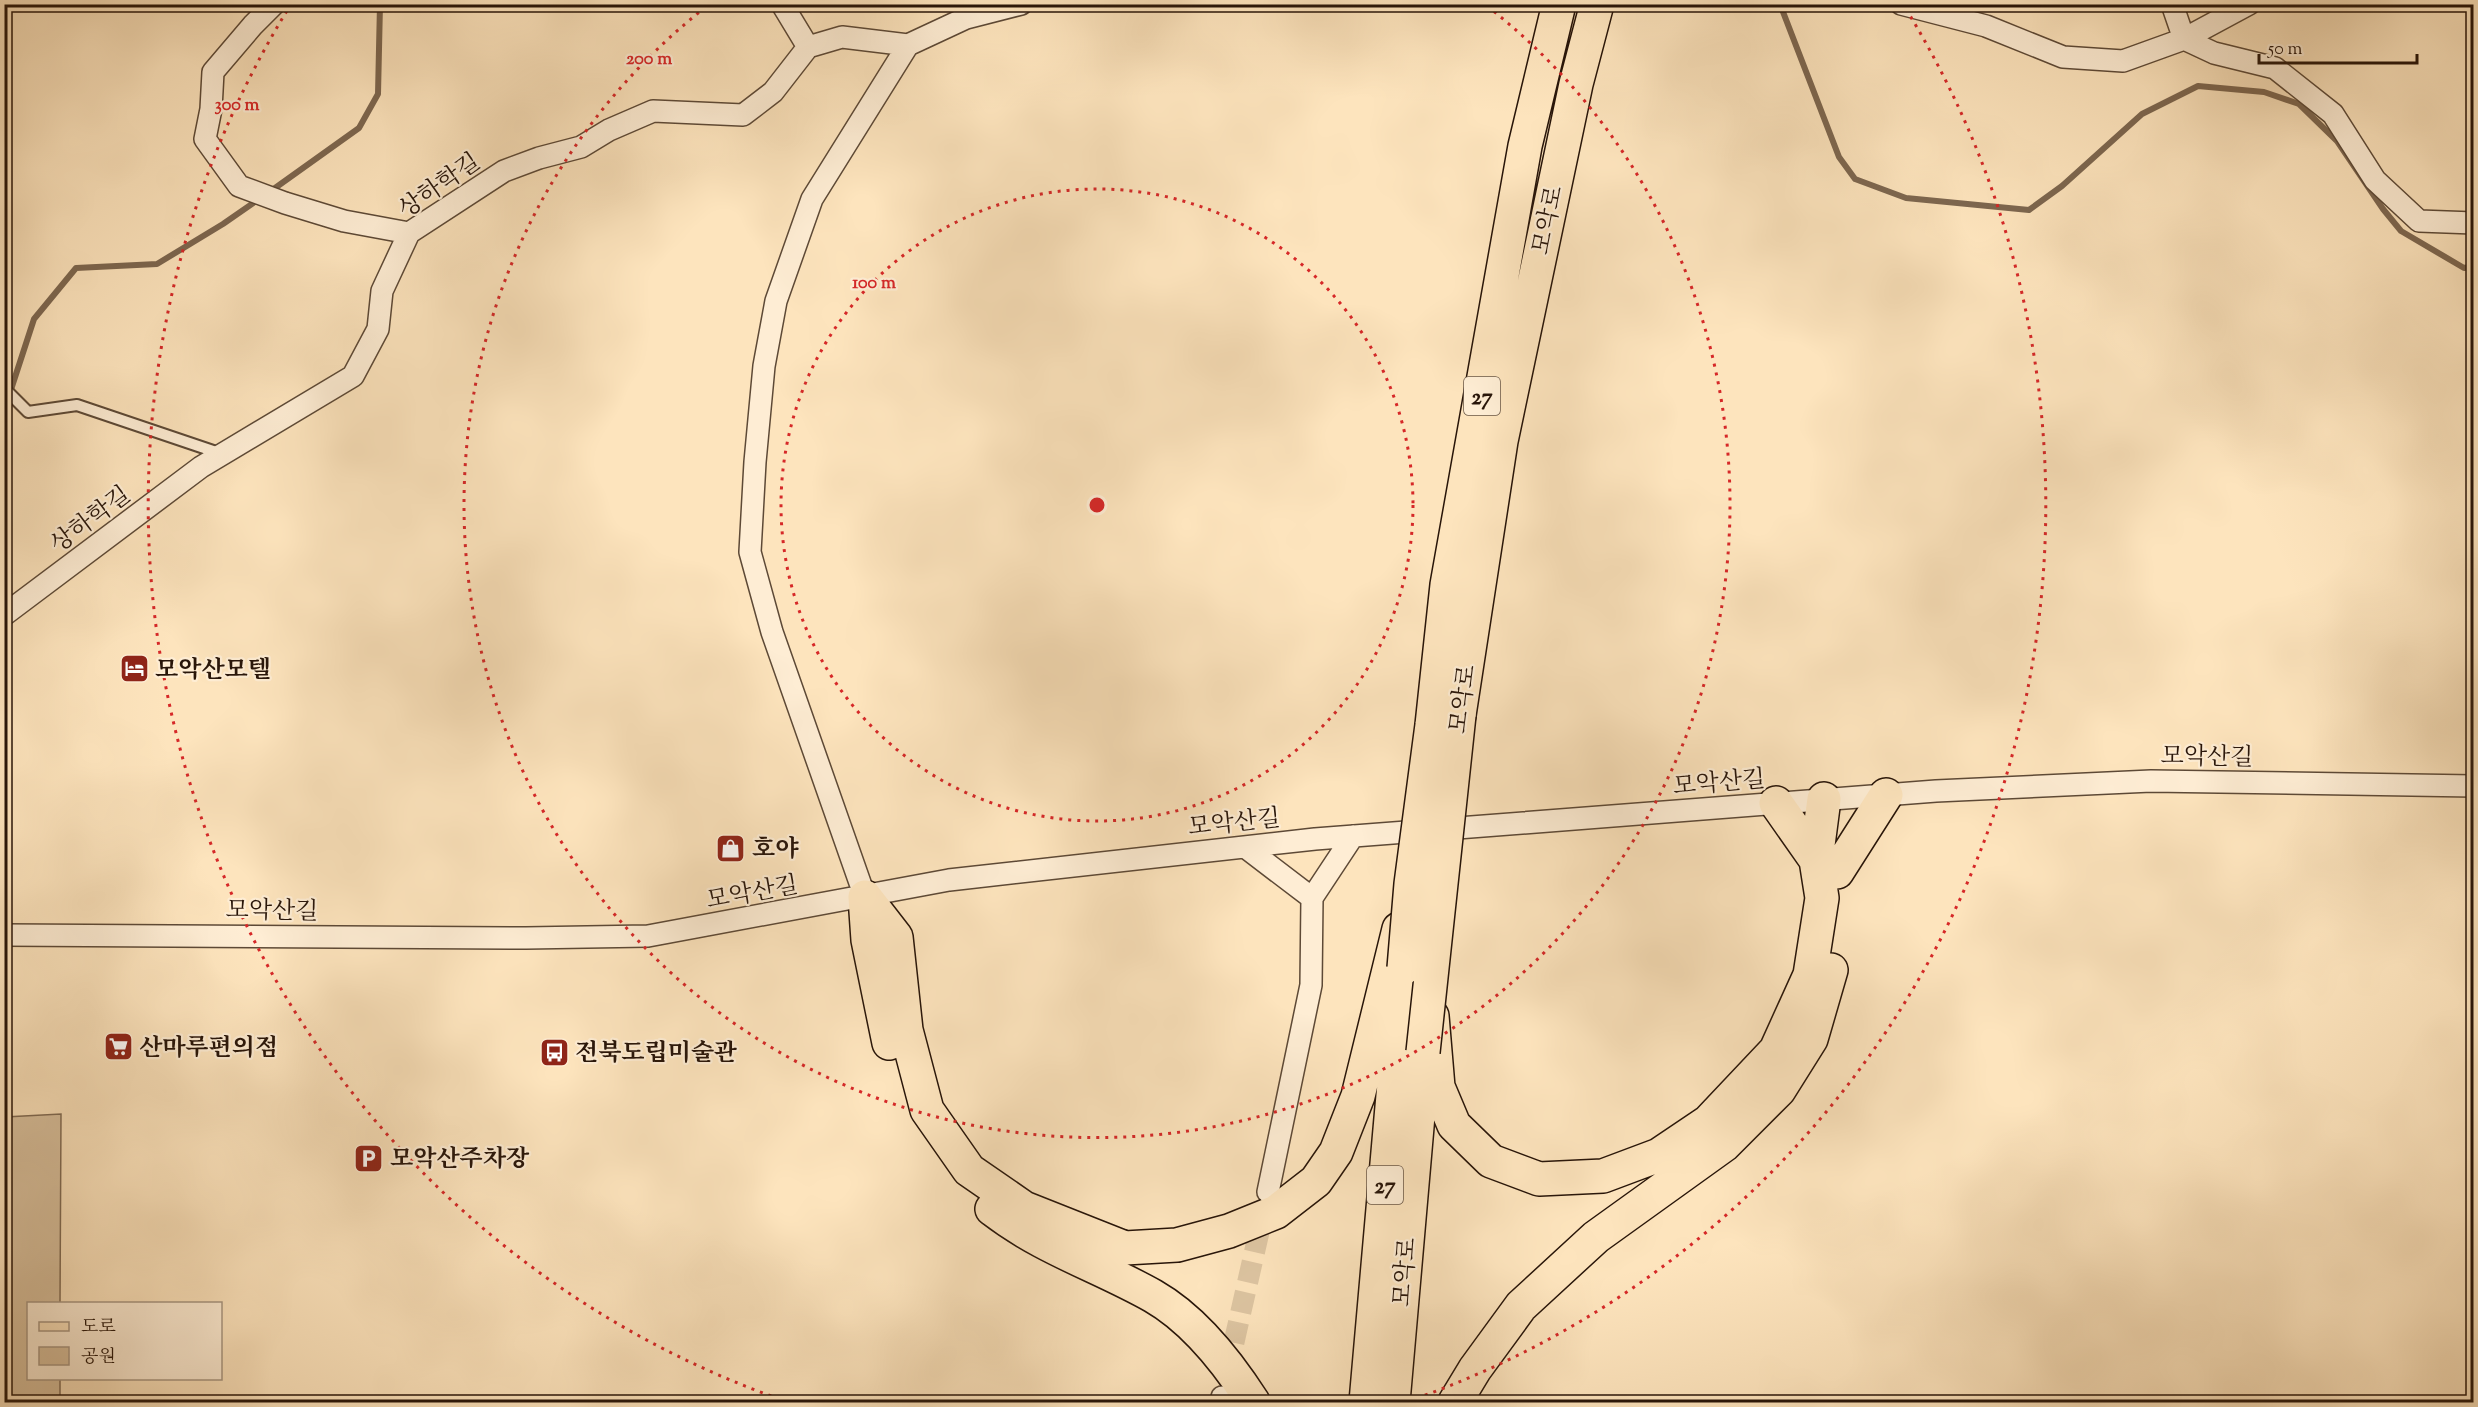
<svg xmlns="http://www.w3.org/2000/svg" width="2478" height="1407" viewBox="0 0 2478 1407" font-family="'Sorts Mill Goudy','Noto Serif KR',serif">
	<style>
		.green { fill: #d9c19e; stroke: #806b54; stroke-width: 1.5 }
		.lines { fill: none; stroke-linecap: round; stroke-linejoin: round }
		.stream { stroke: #7d6750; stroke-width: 6 }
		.street-tunnel { stroke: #ddc5a2; stroke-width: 21; stroke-dasharray: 21 10; stroke-linecap: butt }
		.lane-casing { stroke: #5d4936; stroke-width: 14 }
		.street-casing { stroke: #5d4936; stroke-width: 24 }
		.primary-casing { stroke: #281509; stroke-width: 36 }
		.lane { stroke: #feedd4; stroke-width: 10 }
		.street { stroke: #feedd4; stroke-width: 21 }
		.primary { stroke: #fde4bd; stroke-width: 33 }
		.primary-bridge-casing { stroke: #281509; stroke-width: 36; stroke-linecap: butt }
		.primary-bridge { stroke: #fde4bd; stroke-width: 33 }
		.ring { fill: none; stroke: #d62828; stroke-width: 3; stroke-dasharray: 3 6 }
		.labels { text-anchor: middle; stroke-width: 4.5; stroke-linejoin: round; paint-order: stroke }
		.shield { fill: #feedd4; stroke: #685646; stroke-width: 1.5 }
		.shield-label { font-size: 22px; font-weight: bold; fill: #281509 }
		.street-label { font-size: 24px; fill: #281509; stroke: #feedd4 }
		.poi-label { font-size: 24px; font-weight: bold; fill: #281509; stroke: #feedd4; text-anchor: start }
		.centre { fill: #d62828; stroke: #feedd4; stroke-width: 3 }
		.ring-label { font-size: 18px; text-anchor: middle; font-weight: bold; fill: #d62828; stroke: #feedd4; stroke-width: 4.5; stroke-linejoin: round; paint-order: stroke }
	</style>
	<rect width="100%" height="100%" fill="#fde4bd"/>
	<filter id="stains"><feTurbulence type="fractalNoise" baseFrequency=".00333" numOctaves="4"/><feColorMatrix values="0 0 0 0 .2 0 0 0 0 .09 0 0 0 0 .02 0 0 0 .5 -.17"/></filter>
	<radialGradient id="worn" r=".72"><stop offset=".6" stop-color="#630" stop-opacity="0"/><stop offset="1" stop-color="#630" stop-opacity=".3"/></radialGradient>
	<!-- green -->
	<path class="green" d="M61,1114L60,1303L28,1304V1378L60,1379V1402H5V1117Z"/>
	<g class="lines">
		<!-- stream -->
		<path class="stream" d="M1780,4L1839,157L1855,179L1906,198L2029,210L2062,186L2142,114L2198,86L2264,92L2299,104L2337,141L2383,209L2401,231L2464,268L2474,266
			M268,193L359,128L378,94L380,4
			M4,411L34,319L76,268L157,264L223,224L259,199"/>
		<!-- street-tunnel -->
		<path class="street-tunnel" d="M1227,1373L1264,1210"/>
		<defs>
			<path id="lane" d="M4,388L28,412L77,405L222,454"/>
			<path id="street" d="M274,4L253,25L213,72L211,109L205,139L239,186L285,203L344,221L409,233
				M782,4L808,47
				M1901,4L1986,26L2063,57L2123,61L2184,39L2249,4
				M2172,4L2184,39L2214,53L2275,68L2333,114L2375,180L2419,221L2474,223
				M4,615L201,467L353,376L378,329L382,291L409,233L504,171L539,158L581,147L609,130L653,111L743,115L773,92L808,47L842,37L908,45L966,18L1021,4
				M1245,847L1312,898
				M865,897L772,632L750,552L755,462L764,366L776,301L812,199L908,45
				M4,935L526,938L648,936L949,880L1315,839L1936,791L2151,781L2474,786
				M1268,1192L1311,985L1312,898L1353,836
				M1221,1402L1222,1397"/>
			<path id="primary" d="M1459,715L1501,441L1576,84L1597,4
				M1432,725L1447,585L1525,146L1559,4
				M1776,803L1816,860
				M1837,872L1886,795
				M865,897L896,937L906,1030L927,1110L969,1170L1024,1208L1125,1248L1177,1245L1229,1231L1276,1212L1316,1181L1336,1152L1358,1096L1399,929
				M865,897L868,940L889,1043
				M1432,1016L1438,1087L1454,1125L1491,1161L1539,1179L1603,1176L1659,1155L1708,1122L1776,1050L1810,975L1822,898L1816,860L1824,799
				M992,1209C1044,1249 1098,1265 1153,1296C1195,1320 1228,1363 1253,1402
				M1366,1402L1403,982
				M1393,1402L1423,1058
				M1455,1402L1475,1369L1521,1306L1596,1237L1724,1145L1779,1090L1811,1039L1831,970"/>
		</defs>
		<!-- lane casing -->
		<use href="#lane" class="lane-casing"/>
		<!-- street casing -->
		<use href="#street" class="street-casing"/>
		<!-- primary casing -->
		<use href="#primary" class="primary-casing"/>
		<!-- lane -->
		<use href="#lane" class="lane"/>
		<!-- street -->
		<use href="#street" class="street"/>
		<!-- primary -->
		<use href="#primary" class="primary"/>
		<defs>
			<path id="primary-bridge" d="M1404,968L1411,884L1432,725
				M1423,1052L1459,715"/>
		</defs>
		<!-- primary-bridge casing -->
		<use href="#primary-bridge" class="primary-bridge-casing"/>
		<!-- primary-bridge -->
		<use href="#primary-bridge" class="primary-bridge"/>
	</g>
	<!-- distance rings -->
	<g class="ring">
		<circle cx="1097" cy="505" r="316"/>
		<path d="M1487 6A633 633 0 1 1 707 6"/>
		<path d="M788 1402A949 949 0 0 1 288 9M1906 9A949 949 0 0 1 1406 1402"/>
	</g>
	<!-- icons -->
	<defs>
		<symbol id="hotel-square" viewBox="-11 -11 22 22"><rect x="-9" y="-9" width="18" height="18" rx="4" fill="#8f2418" stroke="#feedd4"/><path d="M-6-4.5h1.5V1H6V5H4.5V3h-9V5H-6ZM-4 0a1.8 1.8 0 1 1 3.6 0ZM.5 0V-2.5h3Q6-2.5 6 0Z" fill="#fff"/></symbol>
		<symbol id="shop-square" viewBox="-11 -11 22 22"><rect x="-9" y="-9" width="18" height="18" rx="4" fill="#8f2418" stroke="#feedd4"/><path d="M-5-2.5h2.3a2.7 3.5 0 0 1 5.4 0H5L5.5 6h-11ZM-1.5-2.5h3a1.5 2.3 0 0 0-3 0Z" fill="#fff"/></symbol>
		<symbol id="supermarket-square" viewBox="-11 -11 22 22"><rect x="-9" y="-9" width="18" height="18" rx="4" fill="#8f2418" stroke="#feedd4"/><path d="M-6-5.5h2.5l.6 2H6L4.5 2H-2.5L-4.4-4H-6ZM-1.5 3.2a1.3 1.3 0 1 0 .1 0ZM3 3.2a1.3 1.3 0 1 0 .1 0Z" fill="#fff"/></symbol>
		<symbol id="bus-square" viewBox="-11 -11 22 22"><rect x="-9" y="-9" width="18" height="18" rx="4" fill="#8f2418" stroke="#feedd4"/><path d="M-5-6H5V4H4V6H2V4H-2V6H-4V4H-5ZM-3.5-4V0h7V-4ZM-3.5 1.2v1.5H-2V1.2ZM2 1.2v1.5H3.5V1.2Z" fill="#fff"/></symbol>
		<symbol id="parking-square" viewBox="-11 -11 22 22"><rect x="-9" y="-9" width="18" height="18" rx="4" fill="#8f2418" stroke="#feedd4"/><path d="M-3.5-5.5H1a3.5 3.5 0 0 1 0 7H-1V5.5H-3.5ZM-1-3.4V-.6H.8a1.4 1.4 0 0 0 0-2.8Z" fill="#fff"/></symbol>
	</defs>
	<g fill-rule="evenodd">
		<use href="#hotel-square" x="118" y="652" width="33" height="33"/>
		<use href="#shop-square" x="714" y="832" width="33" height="33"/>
		<use href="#supermarket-square" x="102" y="1030" width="33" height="33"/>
		<use href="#bus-square" x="538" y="1036" width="33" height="33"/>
		<use href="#parking-square" x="352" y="1142" width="33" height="33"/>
	</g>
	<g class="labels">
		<!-- shield labels -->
		<g class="shield">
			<rect x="1464" y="377" width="36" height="38" rx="4.5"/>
			<rect x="1367" y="1166" width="36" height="38" rx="4.5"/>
		</g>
		<g class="shield-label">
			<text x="1482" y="404">27</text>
			<text x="1385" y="1193">27</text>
		</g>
		<!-- street labels -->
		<g class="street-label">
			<text transform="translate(439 185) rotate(-35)" y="8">상하학길</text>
			<text transform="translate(1547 220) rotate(-78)" y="8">모악로</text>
			<text transform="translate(90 519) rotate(-37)" y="8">상하학길</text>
			<text transform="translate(1462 699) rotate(-82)" y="8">모악로</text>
			<text transform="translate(2207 756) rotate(1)" y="8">모악산길</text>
			<text transform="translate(1719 782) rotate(-5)" y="8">모악산길</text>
			<text transform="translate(1234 822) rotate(-6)" y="8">모악산길</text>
			<text transform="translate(752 892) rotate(-10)" y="8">모악산길</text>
			<text transform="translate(272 910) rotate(1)" y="8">모악산길</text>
			<text transform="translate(1404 1272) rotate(-85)" y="8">모악로</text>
		</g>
		<!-- poi labels -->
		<g class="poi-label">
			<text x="155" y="677">모악산모텔</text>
			<text x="752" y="856">호야</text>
			<text x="139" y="1055">산마루편의점</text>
			<text x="575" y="1060">전북도립미술관</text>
			<text x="390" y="1166">모악산주차장</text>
		</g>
	</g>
	<circle cx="1097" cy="505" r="9" class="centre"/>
	<g class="ring-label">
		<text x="649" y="64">200 m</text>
		<text x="237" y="110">300 m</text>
		<text x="874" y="288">100 m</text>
	</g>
	<!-- margin -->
	<rect width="2478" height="1407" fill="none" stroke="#fde4bd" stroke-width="24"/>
	<rect x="6" y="6" width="2466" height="1395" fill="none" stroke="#281509" stroke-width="3"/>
	<rect x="12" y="12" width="2454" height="1383" fill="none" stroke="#281509" stroke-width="1.5"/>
	<!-- legend -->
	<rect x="27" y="1302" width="195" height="78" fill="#feedd4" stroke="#a89783" stroke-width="1.5"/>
	<rect x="39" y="1322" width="30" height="9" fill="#fde4bd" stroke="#a89783" stroke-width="1.5"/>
	<text x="81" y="1332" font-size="18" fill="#281509">도로</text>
	<rect x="39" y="1347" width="30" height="18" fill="#d9c19e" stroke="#a89783" stroke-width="1.5"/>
	<text x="81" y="1362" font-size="18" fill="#281509">공원</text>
	<!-- scale -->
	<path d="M2259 54v9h158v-9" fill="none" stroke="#281509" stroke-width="3"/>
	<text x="2268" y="54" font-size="18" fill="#281509" stroke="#feedd4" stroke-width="4.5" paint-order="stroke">50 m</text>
	<rect width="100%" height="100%" filter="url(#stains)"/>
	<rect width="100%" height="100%" fill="url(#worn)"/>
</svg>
